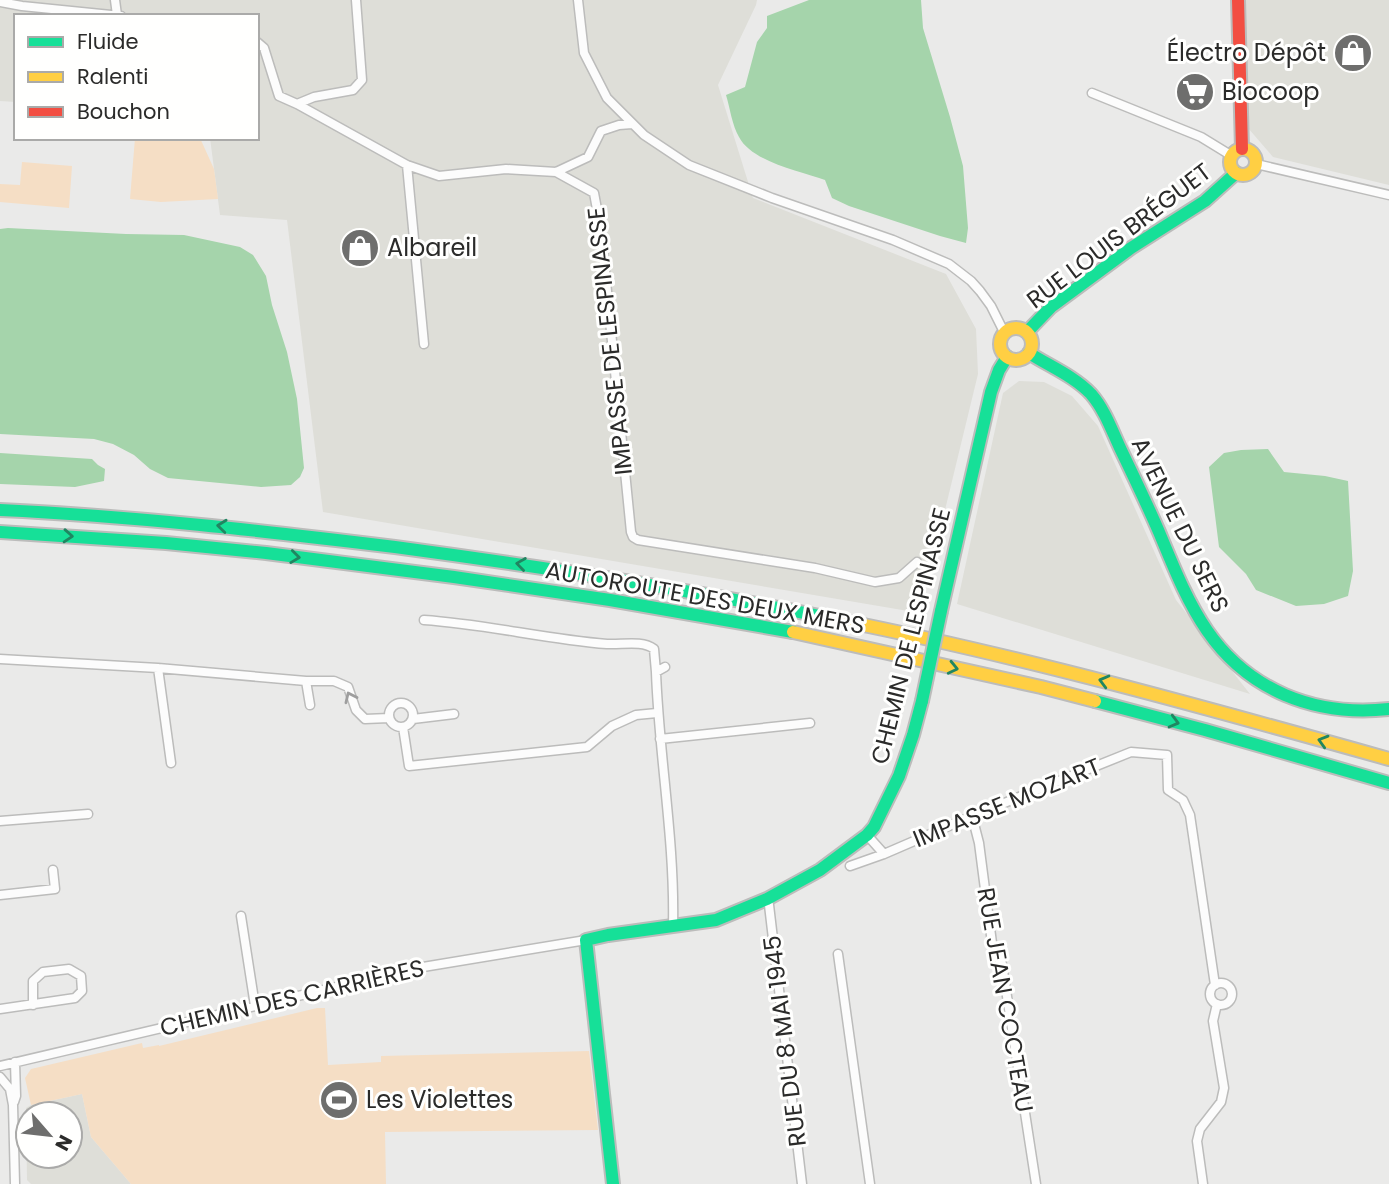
<svg xmlns="http://www.w3.org/2000/svg" width="1389" height="1184" viewBox="0 0 1389 1184" font-family="Poppins,sans-serif">
	<style>
		.built { fill: #deded8; fill-rule: evenodd }
		.green { fill: #f5dec5 }
		.water { fill: #a5d4ab }
		.lines { fill: none; stroke-linecap: round; stroke-linejoin: round }
		.street-casing { stroke: #bcbcbb; stroke-width: 11 }
		.fast-casing { stroke: #bcbcbb; stroke-width: 16 }
		.slow-casing { stroke: #bcbcbb; stroke-width: 16 }
		.jam-casing { stroke: #bcbcbb; stroke-width: 16 }
		.street { stroke: #fcfcfc; stroke-width: 8 }
		.fast { stroke: #16e098; stroke-width: 12 }
		.slow { stroke: #ffcf43; stroke-width: 12 }
		.jam { stroke: #f24e42; stroke-width: 12 }
		.fast-bridge-casing { stroke: #bcbcbb; stroke-width: 16; stroke-linecap: butt }
		.fast-bridge { stroke: #16e098; stroke-width: 12 }
		.oneway { stroke: #208661 }
		.oneway2 { stroke: #9e9e9e }
		.labels { text-anchor: middle; stroke-width: 6; stroke-linejoin: round; paint-order: stroke }
		.poi-label { font-size: 24px; fill: #2b2b2a; stroke: #fffffe; text-anchor: start }
		.street-label { font-size: 24px; fill: #2b2b2a; stroke: #fffffe }
	</style>
	<rect width="100%" height="100%" fill="#eaeae9"/>
	<!-- built -->
	<path class="built" d="M0,0H757L756,5L718,85L753,198L946,274L976,329L978,374L920,613L323,512L287,220L220,215L210,138H257V16H16V102L0,101Z
		M1243,0H1389V185L1273,157L1248,128Z
		M1019,381L1044,382L1072,396L1098,426L1176,600L1250,694L957,604L1003,393Z
		M82,1094L91,1137L131,1184H31L27,1180L26,1108L31,1105ZM28,1114H70V1156H28Z"/>
	<!-- green -->
	<path class="green" d="M135,138H200L214,169L218,199L161,202L130,199Z
		M22,162L72,166L69,208L0,202V184L20,185Z
		M317,1008H325L328,1065L381,1062V1056L589,1051L598,1130L385,1132L386,1184H131L91,1137L82,1094L31,1105L25,1078L31,1069L142,1043L143,1048L159,1045V1046Z"/>
	<!-- water -->
	<path class="water" d="M809,0H921L923,28L950,117L963,166L968,228L966,243L940,236L849,206L832,198L825,180C800,171 752,162 739,137C732,125 730,108 726,95L745,87L757,42L767,28V16Z
		M8,228L126,234L184,235L240,247L253,255L266,276L272,305L287,352L297,399L304,468L300,477L291,485L261,487L168,478L150,469L134,455L113,444L94,439L0,434V229Z
		M1268,449L1284,472L1325,476L1348,481L1353,571L1348,596L1324,604L1296,606L1256,590L1246,574L1219,547L1209,467L1224,453L1241,450Z
		M0,453L92,459L98,465L105,469L104,481L75,487L0,484Z"/>
	<g class="lines">
		<defs>
			<path id="street" d="M115,0L117,15
				M578,0L584,53L607,98L644,135L689,165L772,198L893,240L949,264L971,281L980,291L991,306L1005,334
				M0,2L22,6L121,16
				M257,42L264,48L279,96L297,104L407,165L439,176L506,169L556,172L588,157L601,131L619,125L632,124
				M1092,93L1201,137L1232,156
				M297,104L314,97L353,90L362,80L356,0
				M1256,164L1389,195
				M407,165L424,344
				M556,172L594,193L601,231L631,532L633,537L638,540L815,568L875,582L899,578L917,562
				M424,620C485,624 545,639 607,644C622,645 642,640 654,649L656,672
				M0,659L158,668L306,681L310,705
				M665,667L656,672C659,756 675,841 673,926
				M158,668L171,763
				M306,681H334L348,687L356,710L365,719L389,718
				M389 715a12 12 0 1 1 24 0a12 12 0 1 1-24 0Z
				M413,719L454,714
				M403,727L409,766L587,747L612,726L636,715L657,713
				M660,739L810,723
				M972,816L979,843L992,943L1002,964L1036,1184
				M0,821L88,814
				M867,835L884,854
				M850,866L884,854L972,816L1131,752L1167,755L1168,790L1183,800L1190,815L1215,985
				M0,895L55,889L53,870
				M767,899L769,905L802,1184
				M241,916L255,1006
				M838,954L870,1184
				M1210 994a11 11 0 1 1 22 0a11 11 0 1 1-22 0Z
				M0,1009L75,998L82,991L81,976L69,969L43,972L33,981V1005
				M0,1066L417,968L586,940
				M0,1077L10,1089L13,1105L15,1184
				M14,1102L16,1096L15,1062
				M1203,1184L1197,1141L1200,1129L1221,1102L1224,1088L1213,1021L1217,1004"/>
			<path id="fast" d="M1027,332L1051,307L1131,248L1205,201L1236,173
				M1029,353C1049,366 1074,376 1091,394C1105,410 1112,431 1121,450C1134,477 1147,504 1159,532C1188,602 1211,663 1285,695C1318,709 1353,713 1389,709
				M0,510C132,516 264,531 395,547C544,567 692,590 839,620
				M0,532L166,543L266,553L454,577L610,600L793,632
				M941,611L991,392L999,370L1007,357
				M1095,701L1205,730L1389,783
				M613,1184L586,940L608,935L716,920L767,899L820,870L867,835L874,827L899,776L913,735L922,701"/>
			<path id="slow" d="M1230 162a13 13 0 1 1 26 0a13 13 0 1 1-26 0Z
				M1000 344a16 16 0 1 1 32 0a16 16 0 1 1-32 0Z
				M839,620C1025,657 1207,708 1389,759
				M793,632L1041,687L1095,701"/>
			<path id="jam" d="M1238,0L1242,149"/>
		</defs>
		<!-- street casing -->
		<use href="#street" class="street-casing"/>
		<!-- fast casing -->
		<use href="#fast" class="fast-casing"/>
		<!-- slow casing -->
		<use href="#slow" class="slow-casing"/>
		<!-- jam casing -->
		<use href="#jam" class="jam-casing"/>
		<!-- street -->
		<use href="#street" class="street"/>
		<!-- fast -->
		<use href="#fast" class="fast"/>
		<!-- slow -->
		<use href="#slow" class="slow"/>
		<!-- jam -->
		<use href="#jam" class="jam"/>
		<defs>
			<path id="fast-bridge" d="M922,701L941,611"/>
		</defs>
		<!-- fast-bridge casing -->
		<use href="#fast-bridge" class="fast-bridge-casing"/>
		<!-- fast-bridge -->
		<use href="#fast-bridge" class="fast-bridge"/>
	</g>
	<!-- one-way arrows -->
	<defs><path id="oneway-chevron" d="M-2-3.5L2.5 0L-2 3.5" fill="none" stroke-width="1.6" stroke-linecap="round" stroke-linejoin="round" transform="scale(1.75)"/></defs>
	<g class="oneway">
		<use href="#oneway-chevron" transform="translate(222 526) rotate(-174)"/>
		<use href="#oneway-chevron" transform="translate(68 536) rotate(4)"/>
		<use href="#oneway-chevron" transform="translate(295 557) rotate(7)"/>
		<use href="#oneway-chevron" transform="translate(521 564) rotate(-172)"/>
		<use href="#oneway-chevron" transform="translate(953 668) rotate(13)"/>
		<use href="#oneway-chevron" transform="translate(1104 681) rotate(-165)"/>
		<use href="#oneway-chevron" transform="translate(1174 722) rotate(15)"/>
		<use href="#oneway-chevron" transform="translate(1323 741) rotate(-164)"/>
	</g>
	<use class="oneway2" href="#oneway-chevron" transform="translate(350 697) rotate(-115)"/>
	<!-- icons -->
	<defs>
		<symbol id="shop-disc" viewBox="-11 -11 22 22"><circle r="9.5" fill="#6e6e6d" stroke="#fffffe"/><path d="M-5-2.5h2.3a2.7 3.5 0 0 1 5.4 0H5L5.5 6h-11ZM-1.5-2.5h3a1.5 2.3 0 0 0-3 0Z" fill="#fff"/></symbol>
		<symbol id="supermarket-disc" viewBox="-11 -11 22 22"><circle r="9.5" fill="#6e6e6d" stroke="#fffffe"/><path d="M-6-5.5h2.5l.6 2H6L4.5 2H-2.5L-4.4-4H-6ZM-1.5 3.2a1.3 1.3 0 1 0 .1 0ZM3 3.2a1.3 1.3 0 1 0 .1 0Z" fill="#fff"/></symbol>
		<symbol id="stadium-disc" viewBox="-11 -11 22 22"><circle r="9.5" fill="#6e6e6d" stroke="#fffffe"/><path d="M0-5a6.5 5 0 1 0 0 10a6.5 5 0 1 0 0-10ZM-3.5-1.8h7v3.6h-7Z" fill="#fff"/></symbol>
	</defs>
	<g fill-rule="evenodd">
		<use href="#shop-disc" x="1331" y="31" width="44" height="44"/>
		<use href="#supermarket-disc" x="1173" y="70" width="44" height="44"/>
		<use href="#shop-disc" x="338" y="226" width="44" height="44"/>
		<use href="#stadium-disc" x="317" y="1078" width="44" height="44"/>
	</g>
	<g class="labels">
		<!-- poi labels -->
		<g class="poi-label">
			<text x="1326" y="61" text-anchor="end">Électro Dépôt</text>
			<text x="1222" y="100">Biocoop</text>
			<text x="387" y="256">Albareil</text>
			<text x="366" y="1108">Les Violettes</text>
		</g>
		<!-- street labels -->
		<g class="street-label">
			<text transform="translate(1119 236) rotate(-37)" y="8">RUE LOUIS BRÉGUET</text>
			<text transform="translate(610 341) rotate(-96)" y="8">IMPASSE DE LESPINASSE</text>
			<text transform="translate(1180 525) rotate(64)" y="8">AVENUE DU SERS</text>
			<text transform="translate(705 598) rotate(10)" y="8">AUTOROUTE DES DEUX MERS</text>
			<text transform="translate(911 636) rotate(-76)" y="8">CHEMIN DE LESPINASSE</text>
			<text transform="translate(1007 803) rotate(-22)" y="8">IMPASSE MOZART</text>
			<text transform="translate(292 998) rotate(-13)" y="8">CHEMIN DES CARRIÈRES</text>
			<text transform="translate(1005 1000) rotate(80)" y="8">RUE JEAN COCTEAU</text>
			<text transform="translate(785 1041) rotate(-97)" y="8">RUE DU 8 MAI 1945</text>
		</g>
	</g>
	<!-- legend -->
	<rect x="14" y="14" width="245" height="126" fill="#fffffe" stroke="#aaaaa9" stroke-width="2"/>
	<rect x="28" y="37" width="35" height="10" fill="#16e098" stroke="#aaaaa9" stroke-width="2"/>
	<text x="77" y="49" font-size="21" fill="#2b2b2a">Fluide</text>
	<rect x="28" y="72" width="35" height="10" fill="#ffcf43" stroke="#aaaaa9" stroke-width="2"/>
	<text x="77" y="84" font-size="21" fill="#2b2b2a">Ralenti</text>
	<rect x="28" y="107" width="35" height="10" fill="#f24e42" stroke="#aaaaa9" stroke-width="2"/>
	<text x="77" y="119" font-size="21" fill="#2b2b2a">Bouchon</text>
	<!-- north arrow -->
	<g transform="translate(49 1135) rotate(118)"><circle r="33" fill="#fffffe" stroke="#aaaaa9" stroke-width="2"/>
	<path d="M0-5L12 26L0 18L-12 26Z" fill="#6e6e6d"/>
	<text y="-10" font-size="19" font-weight="bold" text-anchor="middle" fill="#2b2b2a">N</text>
	</g>
</svg>
